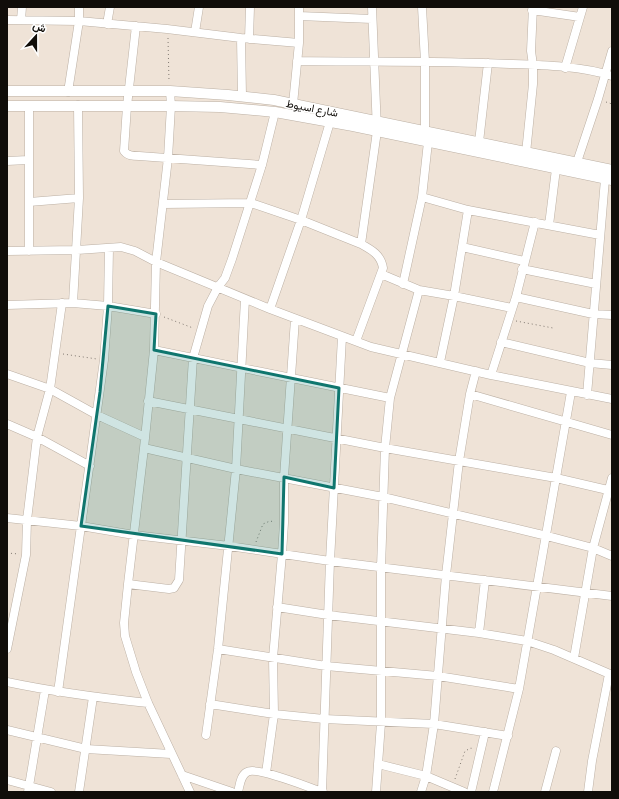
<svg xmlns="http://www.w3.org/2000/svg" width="619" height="799" viewBox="0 0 619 799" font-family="'Source Sans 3',Vazirmatn,sans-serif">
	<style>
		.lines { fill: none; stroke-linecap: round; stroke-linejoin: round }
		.minor-casing { stroke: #bcb0a4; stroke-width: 9 }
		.tertiary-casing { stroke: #bcb0a4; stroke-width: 11 }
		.path { stroke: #817971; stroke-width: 1; stroke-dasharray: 1 3; stroke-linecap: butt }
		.minor { stroke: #fff; stroke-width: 8 }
		.tertiary { stroke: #fff; stroke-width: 10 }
		.marked { fill: #0f766e; fill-opacity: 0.2; stroke: #0f766e; stroke-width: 3; stroke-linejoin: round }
		.labels { text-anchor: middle; stroke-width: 3; stroke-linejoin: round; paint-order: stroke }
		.street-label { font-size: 11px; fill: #100d09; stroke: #fff }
	</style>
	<rect width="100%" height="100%" fill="#efe3d7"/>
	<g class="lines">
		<defs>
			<path id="minor" d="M422,7L425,62V131
				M532,10L580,17
				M299,16L372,19
				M7,20L79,21L167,29L241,38L299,43
				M21,20L22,7
				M107,24L110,7
				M136,26L127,106L124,151C128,156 133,156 139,156L262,165
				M195,32L199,7
				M241,38L242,96
				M249,39L250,7
				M297,61C368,62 439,61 510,64C542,65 582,66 612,76
				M565,68L583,7
				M68,92L79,21V7
				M293,104L299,43V7
				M29,106V251
				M479,142L488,63
				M526,153L533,84V65L531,51L533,7
				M7,161L28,160
				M577,162L598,99L612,51
				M422,197L468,210L600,235
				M29,202L79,198
				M163,204L251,203L301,220L361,244
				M549,225L556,169
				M462,247L524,261
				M7,251L77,250L121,247L135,251L156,262L168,158L171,106L170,91
				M522,269L596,284
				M381,274L419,290L454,296L512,308
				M403,284L422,197L428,142
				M516,297L593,314L612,315
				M73,303L79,198L78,105
				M7,305L73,303L108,306L156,314
				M270,309L301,220L330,122
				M356,341L383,268C381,255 372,250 361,244L377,131L372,7
				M501,342L590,363L612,365
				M154,350L390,398
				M440,362L454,296L468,210
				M7,374L50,389L97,415L145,437
				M491,375L516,297L535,222
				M470,394L476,371
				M587,395L605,179
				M148,401L385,448L556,478L612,491
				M7,424L37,437L90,466
				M144,448L236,469L383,497L547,536L593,548L612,556
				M7,518L81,526L134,535L229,546L330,561L612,596
				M128,584L169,589L174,588L179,580L193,358L208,306L218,287L225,278L232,259L262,165L275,112
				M277,607L328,615L479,633L527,641L554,650L612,675
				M479,633L485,580
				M7,649L26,555L27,520L37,437L50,389L62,303
				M218,649L326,666L438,676L519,689L493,792
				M574,658L593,548L612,478
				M7,682C54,692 101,698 148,703
				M519,689L571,392
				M58,692L104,360L108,306L109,248
				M210,704L274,714L324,719L434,724L508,736
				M7,730L86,749L171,754
				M206,735L218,649L236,469L245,299
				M378,764L426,776L464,792
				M266,773L274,714L273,658L282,554L284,523V477L295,319
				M182,775L232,792
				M7,780L51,792
				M28,792L45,690
				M79,792L93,697
				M190,792L148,703L136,672L125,636L124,623L128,584L144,448L154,350L156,262L270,309L371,347L491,375L612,399
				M238,792C240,785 240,776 247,772C256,766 310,788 323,792
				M322,792L330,561L342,337
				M376,792L381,723V568L385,448L390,398L419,290
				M421,792L426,776L434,724L446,575L459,461L470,394L612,435
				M471,792L485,732
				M545,792L556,751
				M588,792L592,761L609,674"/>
			<path id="tertiary" d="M7,91H170L228,95L274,100L612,170
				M7,106H171L220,107L275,112L353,126L612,180"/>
		</defs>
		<!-- minor casing -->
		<use href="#minor" class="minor-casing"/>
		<!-- tertiary casing -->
		<use href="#tertiary" class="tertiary-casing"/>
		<!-- path -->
		<path class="path" d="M168,38L169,82
			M606,102L612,104
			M164,317L193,328
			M516,321L553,328
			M63,354L97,359
			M256,542L263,524L270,521L275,522
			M7,553L19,554
			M455,779L465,751L471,748L473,749"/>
		<!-- minor -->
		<use href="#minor" class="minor"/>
		<!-- tertiary -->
		<use href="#tertiary" class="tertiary"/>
	</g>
	<!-- marked area -->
	<path class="marked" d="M108,306L156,314L154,350L339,388L334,488L284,477L282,554L81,526L100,392Z"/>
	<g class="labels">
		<!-- street labels -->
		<g class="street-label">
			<text transform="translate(312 108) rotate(11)" y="4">شارع اسيوط</text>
		</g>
	</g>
	<!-- border -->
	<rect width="619" height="799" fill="none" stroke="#100d09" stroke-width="16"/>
	<!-- north arrow -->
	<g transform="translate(36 36) rotate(21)" stroke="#ffffff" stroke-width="3" paint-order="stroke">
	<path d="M0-3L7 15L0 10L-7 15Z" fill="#100d09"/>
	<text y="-6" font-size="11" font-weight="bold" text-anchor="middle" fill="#100d09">ش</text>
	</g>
</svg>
